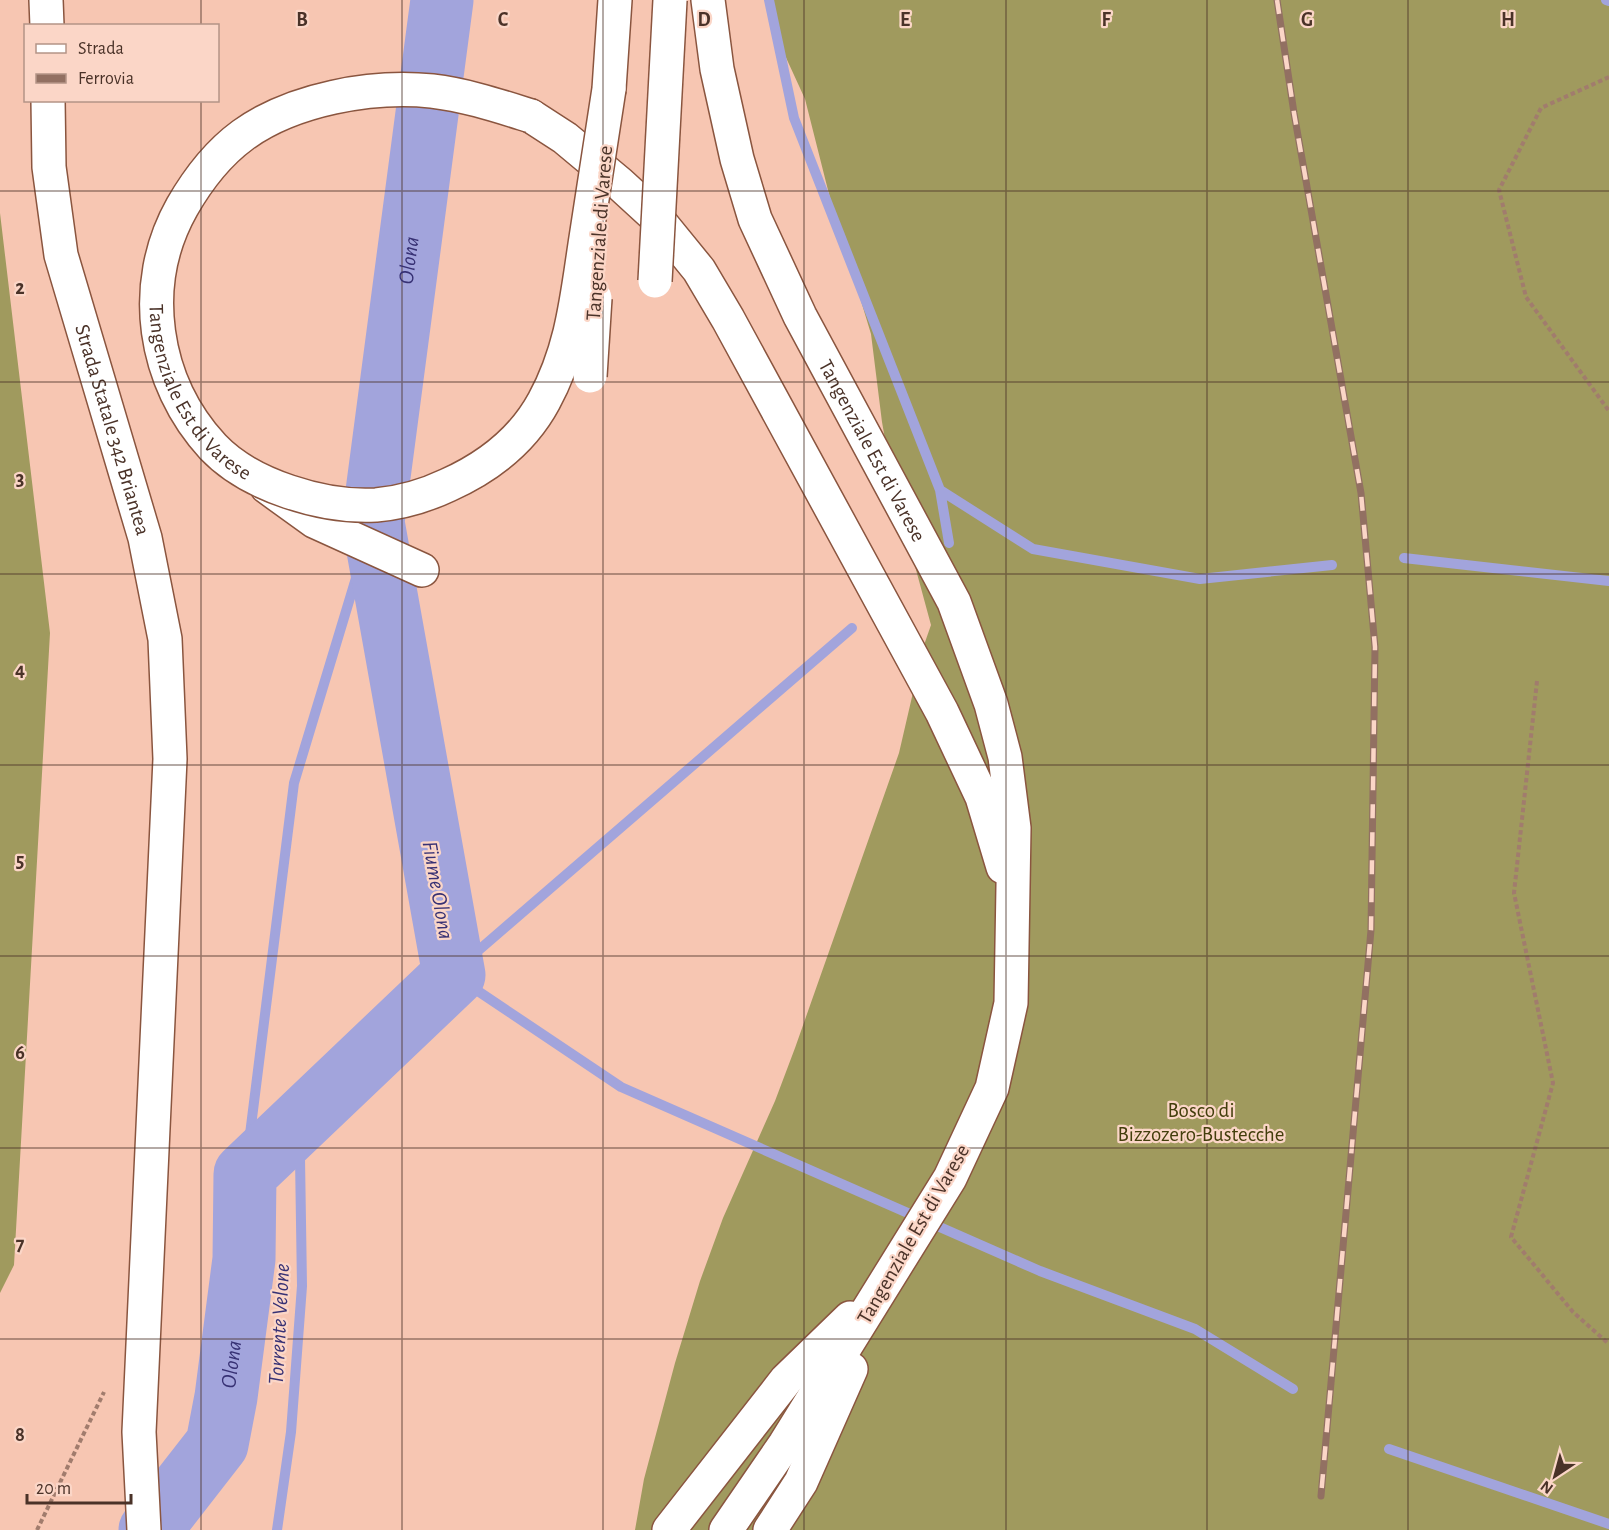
<svg xmlns="http://www.w3.org/2000/svg" width="1609" height="1530" viewBox="0 0 1609 1530" font-family="'Alegreya Sans',sans-serif">
	<style>
		.forest { fill: #a09a5e }
		.lines { fill: none; stroke-linecap: round; stroke-linejoin: round }
		.stream { stroke: #a2a4dc; stroke-width: 10 }
		.river { stroke: #a2a4dc; stroke-width: 63 }
		.major-casing { stroke: #8a553f; stroke-width: 36 }
		.highway-casing { stroke: #8a553f; stroke-width: 36 }
		.path { stroke: #a17c6d; stroke-width: 4; stroke-dasharray: 4.5 3; stroke-linecap: butt }
		.major { stroke: #fff; stroke-width: 33 }
		.highway { stroke: #fff; stroke-width: 33 }
		.rail-casing { stroke: #927062; stroke-width: 7 }
		.rail { stroke: #fbd6c7; stroke-width: 4.5; stroke-dasharray: 14; stroke-linecap: butt }
		.highway-bridge-casing { stroke: #8a553f; stroke-width: 36; stroke-linecap: butt }
		.highway-bridge { stroke: #fff; stroke-width: 33 }
		.grid { fill: none; stroke: #4a3228; stroke-width: 1.5; stroke-opacity: 0.55 }
		.labels { text-anchor: middle; stroke-width: 4.5; stroke-linejoin: round; paint-order: stroke }
		.street-label { font-size: 21px; fill: #4a3228; stroke: #fbd6c7 }
		.park-label { font-size: 21px; fill: #433e0c; stroke: #fbd6c7 }
		.water-label { font-size: 22px; font-style: italic; fill: #373174; stroke: #fbd6c7 }
		.grid-label { font-size: 20px; text-anchor: middle; font-weight: bold; fill: #4a3228; stroke: #fbd6c7; stroke-width: 4.5; stroke-linejoin: round; paint-order: stroke }
	</style>
	<rect width="100%" height="100%" fill="#f7c6b2"/>
	<!-- forest -->
	<path class="forest" d="M767,0H1609V1530H635L644,1479L675,1363L700,1281L723,1218L775,1101L795,1048L899,753L924,645L931,625L893,485L882,422L871,334L830,198L805,99L777,38Z
		M0,213L50,633L14,1265L0,1293Z"/>
	<g class="lines">
		<!-- stream -->
		<path class="stream" d="M769,0L794,118L940,490L949,543
			M1606,0L1609,1
			M940,490L1033,549L1200,579L1332,565
			M1404,558L1609,581
			M852,628L472,956L454,975L621,1087L1040,1271L1195,1329L1293,1389
			M245,1174L294,783L373,522
			M1389,1449L1609,1524
			M277,1530L291,1432L302,1286L300,1158L303,1120"/>
		<!-- river -->
		<path class="river" id="s1" d="M150,1530L217,1444L226,1397L244,1259L245,1174L454,975L373,522L442,0"/>
		<defs>
			<g id="major">
				<path d="M46,0L47,26"/>
				<path id="s2" d="M48,100L49,167L61,255L145,538L165,639L170,759L139,1432L144,1530"/>
			</g>
			<g id="highway">
				<path id="s3" d="M708,0L717,69L737,159L755,219L800,316L954,602L991,704L1005,757L1014,828L1011,1003L992,1088L950,1178L785,1444L726,1530"/>
				<path d="M609,89L615,0"/>
				<path d="M531,116L565,138L619,183L655,216L699,270L728,319L942,712L982,797L1003,867"/>
				<path d="M267,487L314,521L422,570"/>
				<path d="M669,1530L786,1380L850,1318"/>
				<path d="M770,1530L801,1482L851,1369"/>
			</g>
		</defs>
		<!-- major casing -->
		<use href="#major" class="major-casing"/>
		<!-- highway casing -->
		<use href="#highway" class="highway-casing"/>
		<!-- path -->
		<path class="path" d="M1609,77L1541,108L1499,190L1526,297L1609,411
			M1537,681L1514,893L1553,1083L1511,1237L1573,1312L1609,1344
			M37,1530L104,1392"/>
		<!-- major -->
		<use href="#major" class="major"/>
		<!-- highway -->
		<use href="#highway" class="highway"/>
		<defs>
			<path id="rail" d="M1277,0L1294,113L1361,493L1375,647L1371,930L1321,1496"/>
		</defs>
		<!-- rail casing -->
		<use href="#rail" class="rail-casing"/>
		<!-- rail -->
		<use href="#rail" class="rail"/>
		<defs>
			<g id="highway-bridge">
				<path id="s4" d="M531,116C499,106 466,95 432,91C371,85 293,99 243,135C217,154 198,179 182,207C138,285 153,382 213,447C250,486 324,508 376,505C400,503 427,495 448,485C488,467 523,440 544,401C573,348 577,296 586,238C594,188 601,139 609,89"/>
				<path d="M655,281L670,0"/>
				<path d="M590,376L595,298"/>
			</g>
		</defs>
		<!-- highway-bridge casing -->
		<use href="#highway-bridge" class="highway-bridge-casing"/>
		<!-- highway-bridge -->
		<use href="#highway-bridge" class="highway-bridge"/>
	</g>
	<!-- grid -->
	<path class="grid" d="M201,0V26M402,0V1530M603,0V1530M804,0V1530M1006,0V1530M1207,0V1530M1408,0V1530M201,100V1530M0,191H1609M0,382H1609M0,574H1609M0,765H1609M0,956H1609M0,1148H1609M0,1339H1609"/>
	<g class="labels">
		<!-- street labels -->
		<g class="street-label">
			<text transform="translate(599 233) rotate(-86)" y="7">Tangenziale di Varese</text>
			<text dy="7" stroke="none"><textPath href="#s4" startOffset="598">Tangenziale Est di Varese</textPath></text>
			<text dy="7" stroke="none"><textPath href="#s2" startOffset="338">Strada Statale 342 Briantea</textPath></text>
			<text dy="7" stroke="none"><textPath href="#s3" startOffset="484">Tangenziale Est di Varese</textPath></text>
			<text transform="translate(913 1234) rotate(-60)" y="7">Tangenziale Est di Varese</text>
		</g>
		<!-- park labels -->
		<g class="park-label">
			<text x="1201" y="1117">Bosco di<tspan x="1201" dy="24">Bizzozero-Bustecche</tspan></text>
		</g>
		<!-- water labels -->
		<g class="water-label">
			<text dy="8" stroke="none"><textPath href="#s1" startOffset="1394">Olona</textPath></text>
			<text transform="translate(439 890) rotate(80)" y="8">Fiume Olona</text>
			<text transform="translate(278 1324) rotate(-87)" y="8">Torrente Velone</text>
			<text dy="8" stroke="none"><textPath href="#s1" startOffset="190">Olona</textPath></text>
		</g>
	</g>
	<g class="grid-label">
		<text x="302" y="26">B</text>
		<text x="503" y="26">C</text>
		<text x="704" y="26">D</text>
		<text x="905" y="26">E</text>
		<text x="1106" y="26">F</text>
		<text x="1307" y="26">G</text>
		<text x="1508" y="26">H</text>
		<text x="20" y="294">2</text>
		<text x="20" y="485">3</text>
		<text x="20" y="676">4</text>
		<text x="20" y="867">5</text>
		<text x="20" y="1059">6</text>
		<text x="20" y="1250">7</text>
		<text x="20" y="1441">8</text>
	</g>
	<!-- legend -->
	<rect x="24" y="24" width="195" height="78" fill="#fbd6c7" stroke="#b49487" stroke-width="1.5"/>
	<rect x="36" y="44" width="30" height="9" fill="#ffffff" stroke="#b49487" stroke-width="1.5"/>
	<text x="78" y="54" font-size="18" fill="#4a3228">Strada</text>
	<rect x="36" y="74" width="30" height="9" fill="#927062" stroke="#b49487" stroke-width="1.5"/>
	<text x="78" y="84" font-size="18" fill="#4a3228">Ferrovia</text>
	<!-- north arrow -->
	<g transform="translate(1555 1476) rotate(216)" stroke="#fbd6c7" stroke-width="4.5" paint-order="stroke">
	<path d="M0-4.5L10 22L0 15L-10 22Z" fill="#4a3228"/>
	<text y="-9" font-size="16" font-weight="bold" text-anchor="middle" fill="#4a3228">N</text>
	</g>
	<!-- scale -->
	<path d="M27 1494v9h104v-9" fill="none" stroke="#4a3228" stroke-width="3"/>
	<text x="36" y="1494" font-size="18" fill="#4a3228" stroke="#fbd6c7" stroke-width="4.5" paint-order="stroke">20 m</text>
</svg>
